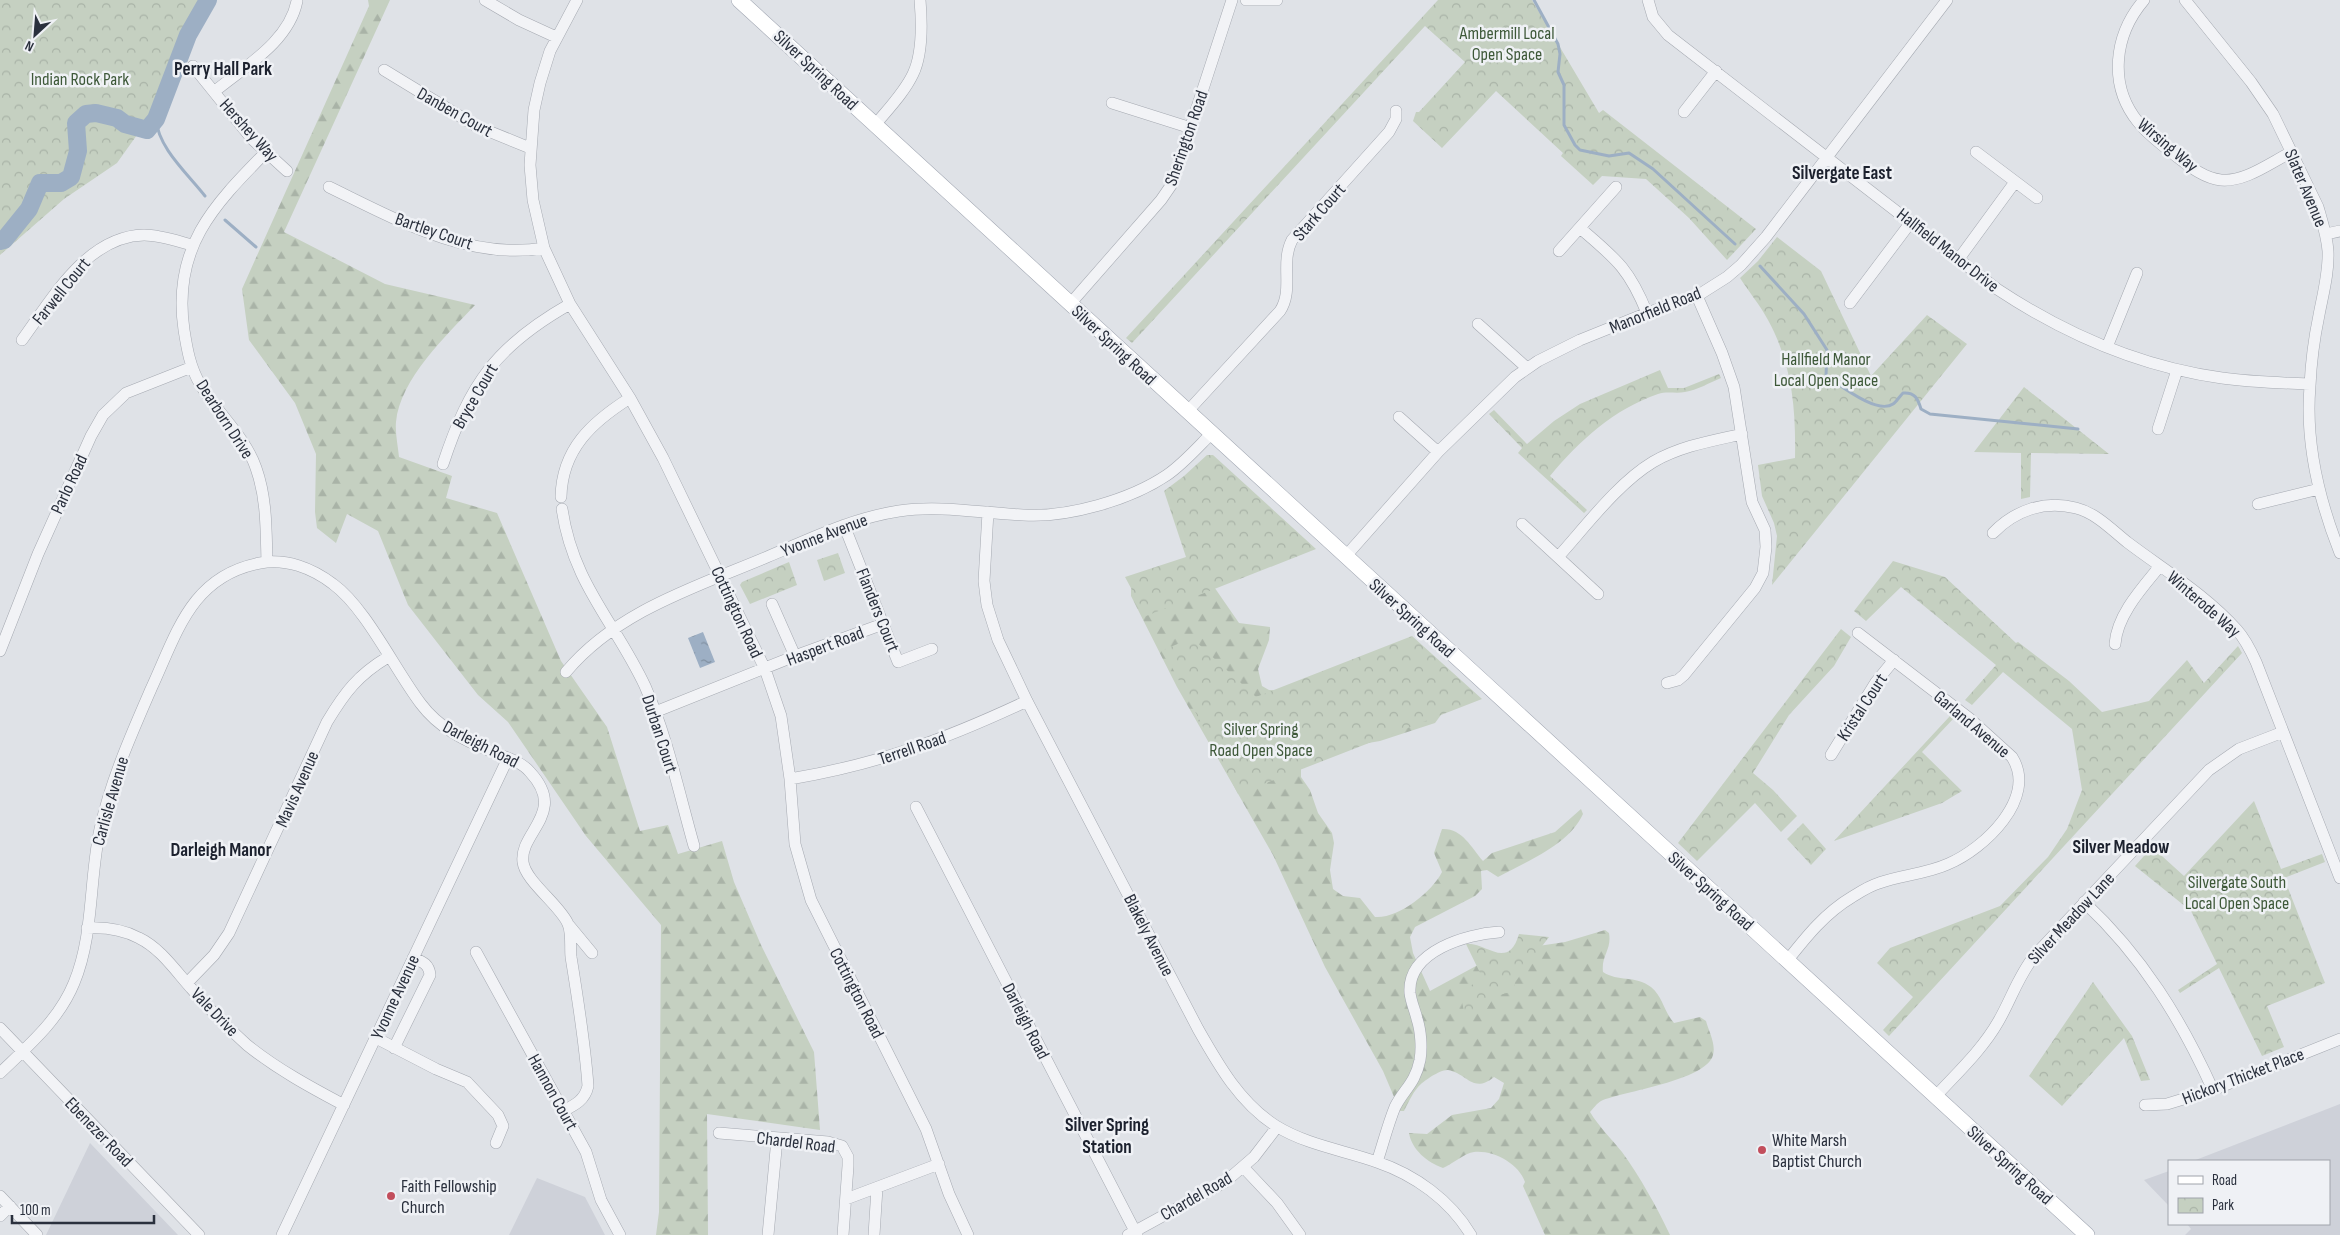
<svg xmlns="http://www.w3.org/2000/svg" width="2340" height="1235" viewBox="0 0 2340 1235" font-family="'Sofia Sans Condensed',sans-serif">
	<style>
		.built { fill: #ced1d9 }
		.forest { fill: url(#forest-firs) }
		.park { fill: url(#park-crowns) }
		.water { fill: url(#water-ripples) }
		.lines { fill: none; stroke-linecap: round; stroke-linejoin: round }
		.stream { stroke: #9dafc4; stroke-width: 3 }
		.river { stroke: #9dafc4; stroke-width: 18 }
		.minor-casing { stroke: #a5a9b1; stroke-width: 12 }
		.major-casing { stroke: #a0a6b2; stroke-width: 16 }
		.minor { stroke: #f2f3f6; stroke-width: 11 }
		.major { stroke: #fff; stroke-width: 15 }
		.poi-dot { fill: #c24e5c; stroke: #eff1f5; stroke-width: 2 }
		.labels { text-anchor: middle; stroke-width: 5; stroke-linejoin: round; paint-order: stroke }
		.park-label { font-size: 18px; fill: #3d5838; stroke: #eff1f5 }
		.street-label { font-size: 18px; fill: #2a303d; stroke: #eff1f5 }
		.poi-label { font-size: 18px; fill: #2a303d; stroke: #eff1f5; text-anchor: start }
		.neighbourhood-label { font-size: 19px; font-weight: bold; fill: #1c212e; stroke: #eff1f5 }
	</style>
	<defs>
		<pattern id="forest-firs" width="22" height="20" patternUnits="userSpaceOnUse" patternTransform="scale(1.25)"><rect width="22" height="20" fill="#c5d0c1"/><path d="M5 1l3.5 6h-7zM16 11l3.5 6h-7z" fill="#a9b3a7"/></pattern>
		<pattern id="park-crowns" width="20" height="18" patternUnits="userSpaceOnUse" patternTransform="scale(1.25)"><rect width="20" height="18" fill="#c5d0c1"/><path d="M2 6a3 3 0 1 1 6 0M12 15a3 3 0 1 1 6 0" fill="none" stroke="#a9b3a7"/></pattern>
		<pattern id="water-ripples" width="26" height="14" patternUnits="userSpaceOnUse" patternTransform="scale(1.25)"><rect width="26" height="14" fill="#9dafc4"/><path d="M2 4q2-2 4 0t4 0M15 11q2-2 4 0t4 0" fill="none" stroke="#808fa0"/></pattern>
	</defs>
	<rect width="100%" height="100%" fill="#dfe2e7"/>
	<!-- built -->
	<path class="built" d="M2340,1104V1235H2185L2191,1229L2187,1224H2329V1161H2193Z
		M90,1143L178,1235H46Z
		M2169,1171V1206L2144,1180Z
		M537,1178L585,1197L605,1235H509Z"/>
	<!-- forest -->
	<path class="forest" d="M368,0H390L284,232L385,284L475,305C446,336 400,379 396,422C395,433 398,446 399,457L452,476L446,498L497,513L561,661L607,727L640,831L668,825L678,854L722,841L734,882L761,945L814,1052L820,1130L707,1114L708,1235H656L659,1212L661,925L586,836L508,722L478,695L408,605L378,531L347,514L336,543L317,528L315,512L316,454L295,403L249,340L242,289L369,6Z
		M1210,581L1239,623L1270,627L1269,640L1258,669L1262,686L1269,690L1455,696L1435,723L1380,741L1315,752L1301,767V777L1310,790L1318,813L1332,833L1334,843L1330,870L1333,889L1343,896L1360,898L1375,917C1398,919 1432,892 1442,872L1434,853L1442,829C1462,828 1471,847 1483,861L1492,853L1555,832L1581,809L1583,814C1569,845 1527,861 1498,877L1487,870L1481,871L1482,889L1475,896L1415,927L1410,937L1413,953L1430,991L1476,966L1525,948L1565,942L1605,930L1609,933C1612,950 1601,955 1603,972C1618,982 1635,975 1651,987C1663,997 1664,1012 1674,1023L1700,1017L1706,1021C1709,1032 1716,1044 1713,1055C1706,1081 1623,1091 1601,1101C1597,1103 1593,1109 1590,1112C1599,1127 1611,1138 1622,1152C1640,1177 1657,1207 1670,1235H1545L1523,1186L1525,1182C1519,1164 1494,1150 1474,1152C1465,1153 1452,1164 1443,1168C1427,1162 1412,1150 1409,1133L1427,1134L1452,1115L1491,1108L1499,1099L1504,1083L1494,1077C1473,1094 1468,1074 1448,1070C1441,1069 1423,1081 1418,1087C1412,1094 1408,1103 1404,1111H1400L1383,1071L1325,967L1273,855L1177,687L1131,596V589L1151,584Z"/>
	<!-- park -->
	<path class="park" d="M0,0H216L164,97L117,163L64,199L0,255Z
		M1438,0H1532L1599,113L1603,110L1756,229L1727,260L1689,218L1646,179L1602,176L1593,185L1561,156L1563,153L1496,91L1442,148L1413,121L1416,112H1419L1465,62L1425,26L1132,343L1126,338Z
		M1777,237L1821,271L1871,376L1927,315L1967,344L1772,585L1777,536L1774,523L1762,496L1758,465L1795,458C1796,408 1792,364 1768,320C1760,305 1749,292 1740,278L1758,261Z
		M1660,370L1668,388H1684L1719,374L1721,378C1709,383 1697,390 1685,392C1676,394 1667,391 1658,394C1614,409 1579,441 1550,476L1587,510L1584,513L1518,453L1522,448L1489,414L1494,410L1527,444L1554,421L1580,404Z
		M2024,387L2109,454L2031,453L2030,497L2021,499V453L1974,452Z
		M1207,455H1213L1316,549L1146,616L1125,577L1186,557L1164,491L1184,476Z
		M838,553L845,573L824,581L817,560Z
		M1893,561L1945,577L2016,643L2018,642L2069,681L2102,712L2149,701L2187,660L2204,683L2238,646L2242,653L1889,1036L1883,1030L1913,997L1877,963L1890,948L2000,906L2048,857L2067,829L2082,790L2072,729L2003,672L1972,705L1965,700L1996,665L1901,587L1866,621L1854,611Z
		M789,562L797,585L750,604L740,585L742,582Z
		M1841,629L1851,637L1834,666L1789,715L1753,773L1773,790L1797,816L1781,832L1755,803L1697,861L1678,843Z
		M1412,636L1482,699L1238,794L1163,650L1192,638L1256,697Z
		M1950,716L1954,718L1922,752L1962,791L1942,803L1834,841Z
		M2254,801L2281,869L2322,854L2325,862L2284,878L2325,983L2267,1006L2284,1047L2262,1056L2219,968L2180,993L2178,990L2217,964L2191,911L2135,866L2152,847L2184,876Z
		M1803,823L1826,849L1811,865L1787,839Z
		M1519,934L1549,937L1515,982L1513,992L1494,996L1486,1010L1465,1017L1460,991L1483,979L1466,944C1485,941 1508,972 1519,934Z
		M2093,982L2132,1036L2150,1080L2141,1081L2124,1038L2062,1106L2029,1076Z"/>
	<!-- water -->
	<path class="water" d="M703,632L715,662L700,668L688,638Z"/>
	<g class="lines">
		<!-- stream -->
		<path class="stream" d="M1534,0L1558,44L1560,54L1558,72L1564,85V125L1575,145L1580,150L1609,156L1629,153L1653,169L1735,244
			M156,119C158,148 188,174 205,196
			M225,220L256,247
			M1760,266L1804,314L1827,350L1826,376C1840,385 1877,415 1893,404C1896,402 1900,396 1903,393C1915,392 1918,399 1921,409L1930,414L2078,429"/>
		<!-- river -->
		<path class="river" d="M0,241L4,240L29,209L40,183H61L71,177L78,151L76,123L86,114L96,113L117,118L125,124L147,130L156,119L188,35L208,0"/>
		<defs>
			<path id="minor" d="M485,0L519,20L556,37
				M577,0L550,51L540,83L534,110L530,165L533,200L544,248L570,304L630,398L663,458L765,669L781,716L790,779L795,844L811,900L926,1129L949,1194L968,1235
				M1246,0H1277
				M1648,0L1653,17L1668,35L1997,289C2065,334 2141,367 2222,378C2251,382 2280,383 2310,384
				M2144,0C2114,35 2108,85 2138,122C2147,134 2160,143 2172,153C2187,164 2202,178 2221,180C2246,182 2271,162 2292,152
				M2185,0L2251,82L2273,114L2318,207C2322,221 2327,236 2328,251C2329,272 2323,294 2319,315C2314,339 2311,362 2310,386C2305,444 2319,500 2340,553
				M193,66L252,139L287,171
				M384,70L476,126L530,148
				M214,92C244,67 289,42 297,1
				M1112,103L1191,128
				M1684,112L1716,71
				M875,125C888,109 904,93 913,74C923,53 922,23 920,0
				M1976,152L2037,198
				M265,153C213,206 172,248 184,330C187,349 190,367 200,384C217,413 245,436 256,468C267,499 266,530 267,562
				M329,187C395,219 469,261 544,248
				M1580,228C1615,258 1629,268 1647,313
				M2326,234L2340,231
				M1559,251L1616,187
				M1958,260L2015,182
				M1850,303L1911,222
				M1070,304L1161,200L1172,184L1232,0
				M1478,324L1527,368
				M22,340C52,299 87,236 144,235C160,235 177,241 192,245
				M2107,347L2137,273
				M1187,412L1280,311C1294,290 1280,263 1292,240L1389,132L1396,119V111
				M1399,417L1438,452
				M2158,429L2177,370
				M443,464C470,383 496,346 570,304
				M561,497C562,449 592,422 630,398
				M2258,504L2319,489
				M562,509C573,584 615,622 645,686C667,736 679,793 694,846
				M988,512L984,581L987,605L998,640L1027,701L1198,1029C1219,1066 1240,1103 1276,1126C1307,1145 1343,1150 1377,1162C1415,1175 1450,1200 1471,1235
				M1522,524L1598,594
				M844,525L898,662L932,649
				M1993,533C2015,510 2045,500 2076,508C2096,513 2112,530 2127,542C2164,570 2206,595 2237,630C2246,640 2251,651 2256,662L2340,878
				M1345,557L1438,452L1515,377L1538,361L1580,340L1647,313L1697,296L1727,277L1741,265L1766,237L1947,0
				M1558,557C1586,526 1618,483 1653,462C1681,446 1711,441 1742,434
				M772,604L795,656
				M2115,644C2117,615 2142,588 2160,566
				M0,651L38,554L91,436L103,415L126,393L192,367
				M566,672C617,611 696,587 767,557C810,539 852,518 899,511C940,505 981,513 1023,515C1067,518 1130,500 1167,475C1183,464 1197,448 1211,434
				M1667,683L1678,680L1684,675L1755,588L1763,573L1766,547L1765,530L1752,502L1734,387L1722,353L1697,296
				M655,712L795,656L883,624
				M1831,755L1876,682L1894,660
				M790,779C879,764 946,739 1027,701
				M916,807L1137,1235
				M2084,902C2142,956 2181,1019 2213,1090
				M568,924L592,953
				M87,928C105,927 124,930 139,938C160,948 175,970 191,988C208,1008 227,1027 247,1045C277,1069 310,1087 344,1105
				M476,952L586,1152L601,1200L620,1235
				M1787,961C1806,937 1825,913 1852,897C1860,892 1869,886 1879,883C1901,875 1926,874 1948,864C1984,849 2038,798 2012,757L1969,718L1858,633
				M187,983L214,955L229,933L327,722C345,692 358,675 388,657
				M0,1028L199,1235
				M376,1038L436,1069L467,1082L498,1115L503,1126L496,1143
				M394,1048L430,975C429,964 423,962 413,958
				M0,1073C28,1046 59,1020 74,983C94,935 89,880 100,829C111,780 131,735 151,689C177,633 191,576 260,563C286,558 312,568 333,584C366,608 395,670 421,704C439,728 464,740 490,751C504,757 521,761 530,772C568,813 519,832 523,862C525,881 561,906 568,924C572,933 570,947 571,957C578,1000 585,1043 588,1086C585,1100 575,1105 563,1111
				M1936,1096C1957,1073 1982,1050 1998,1022C2011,1000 2018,976 2035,955L2209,770L2239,749L2283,732
				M2145,1105L2167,1104L2213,1090L2340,1039
				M719,1133L828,1142L842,1146L848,1157V1166L843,1235
				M1377,1162C1383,1144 1388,1124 1395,1107C1404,1089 1415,1084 1420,1060C1422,1048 1421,1031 1417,1019C1415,1010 1411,1002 1410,993C1407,951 1467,934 1499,932
				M1244,1168L1277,1203L1300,1235
				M0,1196L37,1235
				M846,1199L939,1164
				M0,1216L10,1206
				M282,1235L508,758
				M768,1235L777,1139
				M874,1235L877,1188
				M1128,1235L1225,1182L1254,1157L1277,1127"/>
			<path id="major" d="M739,0L2087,1235"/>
		</defs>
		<!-- minor casing -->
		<use href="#minor" class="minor-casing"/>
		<!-- major casing -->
		<use href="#major" class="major-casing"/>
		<!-- minor -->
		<use href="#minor" class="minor"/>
		<!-- major -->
		<use href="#major" class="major"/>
	</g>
	<!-- markers -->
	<g class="poi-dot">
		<circle cx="1762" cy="1150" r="5"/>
		<circle cx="391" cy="1196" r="5"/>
	</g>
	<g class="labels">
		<!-- park labels -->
		<g class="park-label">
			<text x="1507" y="39">Ambermill Local<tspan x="1507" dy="21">Open Space</tspan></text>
			<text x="80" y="85">Indian Rock Park</text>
			<text x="1826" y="365">Hallfield Manor<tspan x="1826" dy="21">Local Open Space</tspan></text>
			<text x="1261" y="735">Silver Spring<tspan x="1261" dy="21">Road Open Space</tspan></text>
			<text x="2237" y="888">Silvergate South<tspan x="2237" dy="21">Local Open Space</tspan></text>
		</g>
		<!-- street labels -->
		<g class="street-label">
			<text transform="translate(816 70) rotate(43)" y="6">Silver Spring Road</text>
			<text transform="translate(455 112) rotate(29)" y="6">Danben Court</text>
			<text transform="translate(249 130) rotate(48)" y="6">Hershey Way</text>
			<text transform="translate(1186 138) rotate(-71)" y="6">Sherington Road</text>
			<text transform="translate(2168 145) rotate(40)" y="6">Wirsing Way</text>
			<text transform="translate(2306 188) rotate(67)" y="6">Slater Avenue</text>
			<text transform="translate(1319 212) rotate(-49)" y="6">Stark Court</text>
			<text transform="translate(434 231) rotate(19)" y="6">Bartley Court</text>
			<text transform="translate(1948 250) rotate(38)" y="6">Hallfield Manor Drive</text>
			<text transform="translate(61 291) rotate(-51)" y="6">Farwell Court</text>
			<text transform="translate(1655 310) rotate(-22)" y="6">Manorfield Road</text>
			<text transform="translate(1114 345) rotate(43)" y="6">Silver Spring Road</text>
			<text transform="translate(475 396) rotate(-60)" y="6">Bryce Court</text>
			<text transform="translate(225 419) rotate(57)" y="6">Dearborn Drive</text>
			<text transform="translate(69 484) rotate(-65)" y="6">Parlo Road</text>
			<text transform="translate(824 535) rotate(-21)" y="6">Yvonne Avenue</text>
			<text transform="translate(2204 604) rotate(41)" y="6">Winterode Way</text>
			<text transform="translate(878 610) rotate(68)" y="6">Flanders Court</text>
			<text transform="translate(737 612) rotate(65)" y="6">Cottington Road</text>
			<text transform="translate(1412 618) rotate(42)" y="6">Silver Spring Road</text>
			<text transform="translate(825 646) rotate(-21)" y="6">Haspert Road</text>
			<text transform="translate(1862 707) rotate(-57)" y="6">Kristal Court</text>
			<text transform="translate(1972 724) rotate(40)" y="6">Garland Avenue</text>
			<text transform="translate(660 734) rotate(72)" y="6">Durban Court</text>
			<text transform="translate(481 744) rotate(27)" y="6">Darleigh Road</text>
			<text transform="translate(912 748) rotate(-19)" y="6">Terrell Road</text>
			<text transform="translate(297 789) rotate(-66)" y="6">Mavis Avenue</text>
			<text transform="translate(110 801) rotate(-74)" y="6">Carlisle Avenue</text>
			<text transform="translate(1711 891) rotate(42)" y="6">Silver Spring Road</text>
			<text transform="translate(2071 918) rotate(-47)" y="6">Silver Meadow Lane</text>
			<text transform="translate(1149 935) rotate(63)" y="6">Blakely Avenue</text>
			<text transform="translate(857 993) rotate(63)" y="6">Cottington Road</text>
			<text transform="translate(395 997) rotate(-65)" y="6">Yvonne Avenue</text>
			<text transform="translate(215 1012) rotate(46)" y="6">Vale Drive</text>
			<text transform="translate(1026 1021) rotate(63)" y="6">Darleigh Road</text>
			<text transform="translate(2243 1076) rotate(-21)" y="6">Hickory Thicket Place</text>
			<text transform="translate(553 1092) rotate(61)" y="6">Hannon Court</text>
			<text transform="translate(99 1132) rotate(46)" y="6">Ebenezer Road</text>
			<text transform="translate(796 1142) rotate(7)" y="6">Chardel Road</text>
			<text transform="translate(2010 1165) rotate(42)" y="6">Silver Spring Road</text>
			<text transform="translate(1196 1196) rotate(-30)" y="6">Chardel Road</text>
		</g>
		<!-- poi labels -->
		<g class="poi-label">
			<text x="1772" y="1146">White Marsh<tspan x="1772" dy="21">Baptist Church</tspan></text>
			<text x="401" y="1192">Faith Fellowship<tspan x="401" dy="21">Church</tspan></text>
		</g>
		<!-- neighbourhood labels -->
		<g class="neighbourhood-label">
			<text x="223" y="75">Perry Hall Park</text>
			<text x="1842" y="179">Silvergate East</text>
			<text x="2121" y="853">Silver Meadow</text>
			<text x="221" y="856">Darleigh Manor</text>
			<text x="1107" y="1131">Silver Spring<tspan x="1107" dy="22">Station</tspan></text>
		</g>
	</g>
	<!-- legend -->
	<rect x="2168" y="1160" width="162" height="65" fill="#eff1f5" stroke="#a0a4ab"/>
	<rect x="2178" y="1176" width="25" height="8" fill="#ffffff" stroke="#a0a4ab"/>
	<text x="2212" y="1185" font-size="15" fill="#2a303d">Road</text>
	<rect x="2178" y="1198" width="25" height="15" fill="url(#park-crowns)" stroke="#a0a4ab"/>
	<text x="2212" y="1210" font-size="15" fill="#2a303d">Park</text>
	<!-- north arrow -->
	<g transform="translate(35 35) rotate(206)" stroke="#eff1f5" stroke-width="4" paint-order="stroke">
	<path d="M0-4L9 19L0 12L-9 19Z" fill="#2a303d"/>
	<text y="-8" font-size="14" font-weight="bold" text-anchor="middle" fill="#2a303d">N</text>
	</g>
	<!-- scale -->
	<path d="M12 1215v8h142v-8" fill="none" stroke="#2a303d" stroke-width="2.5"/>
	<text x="20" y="1215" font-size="15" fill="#2a303d" stroke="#eff1f5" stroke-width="4" paint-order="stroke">100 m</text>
</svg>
